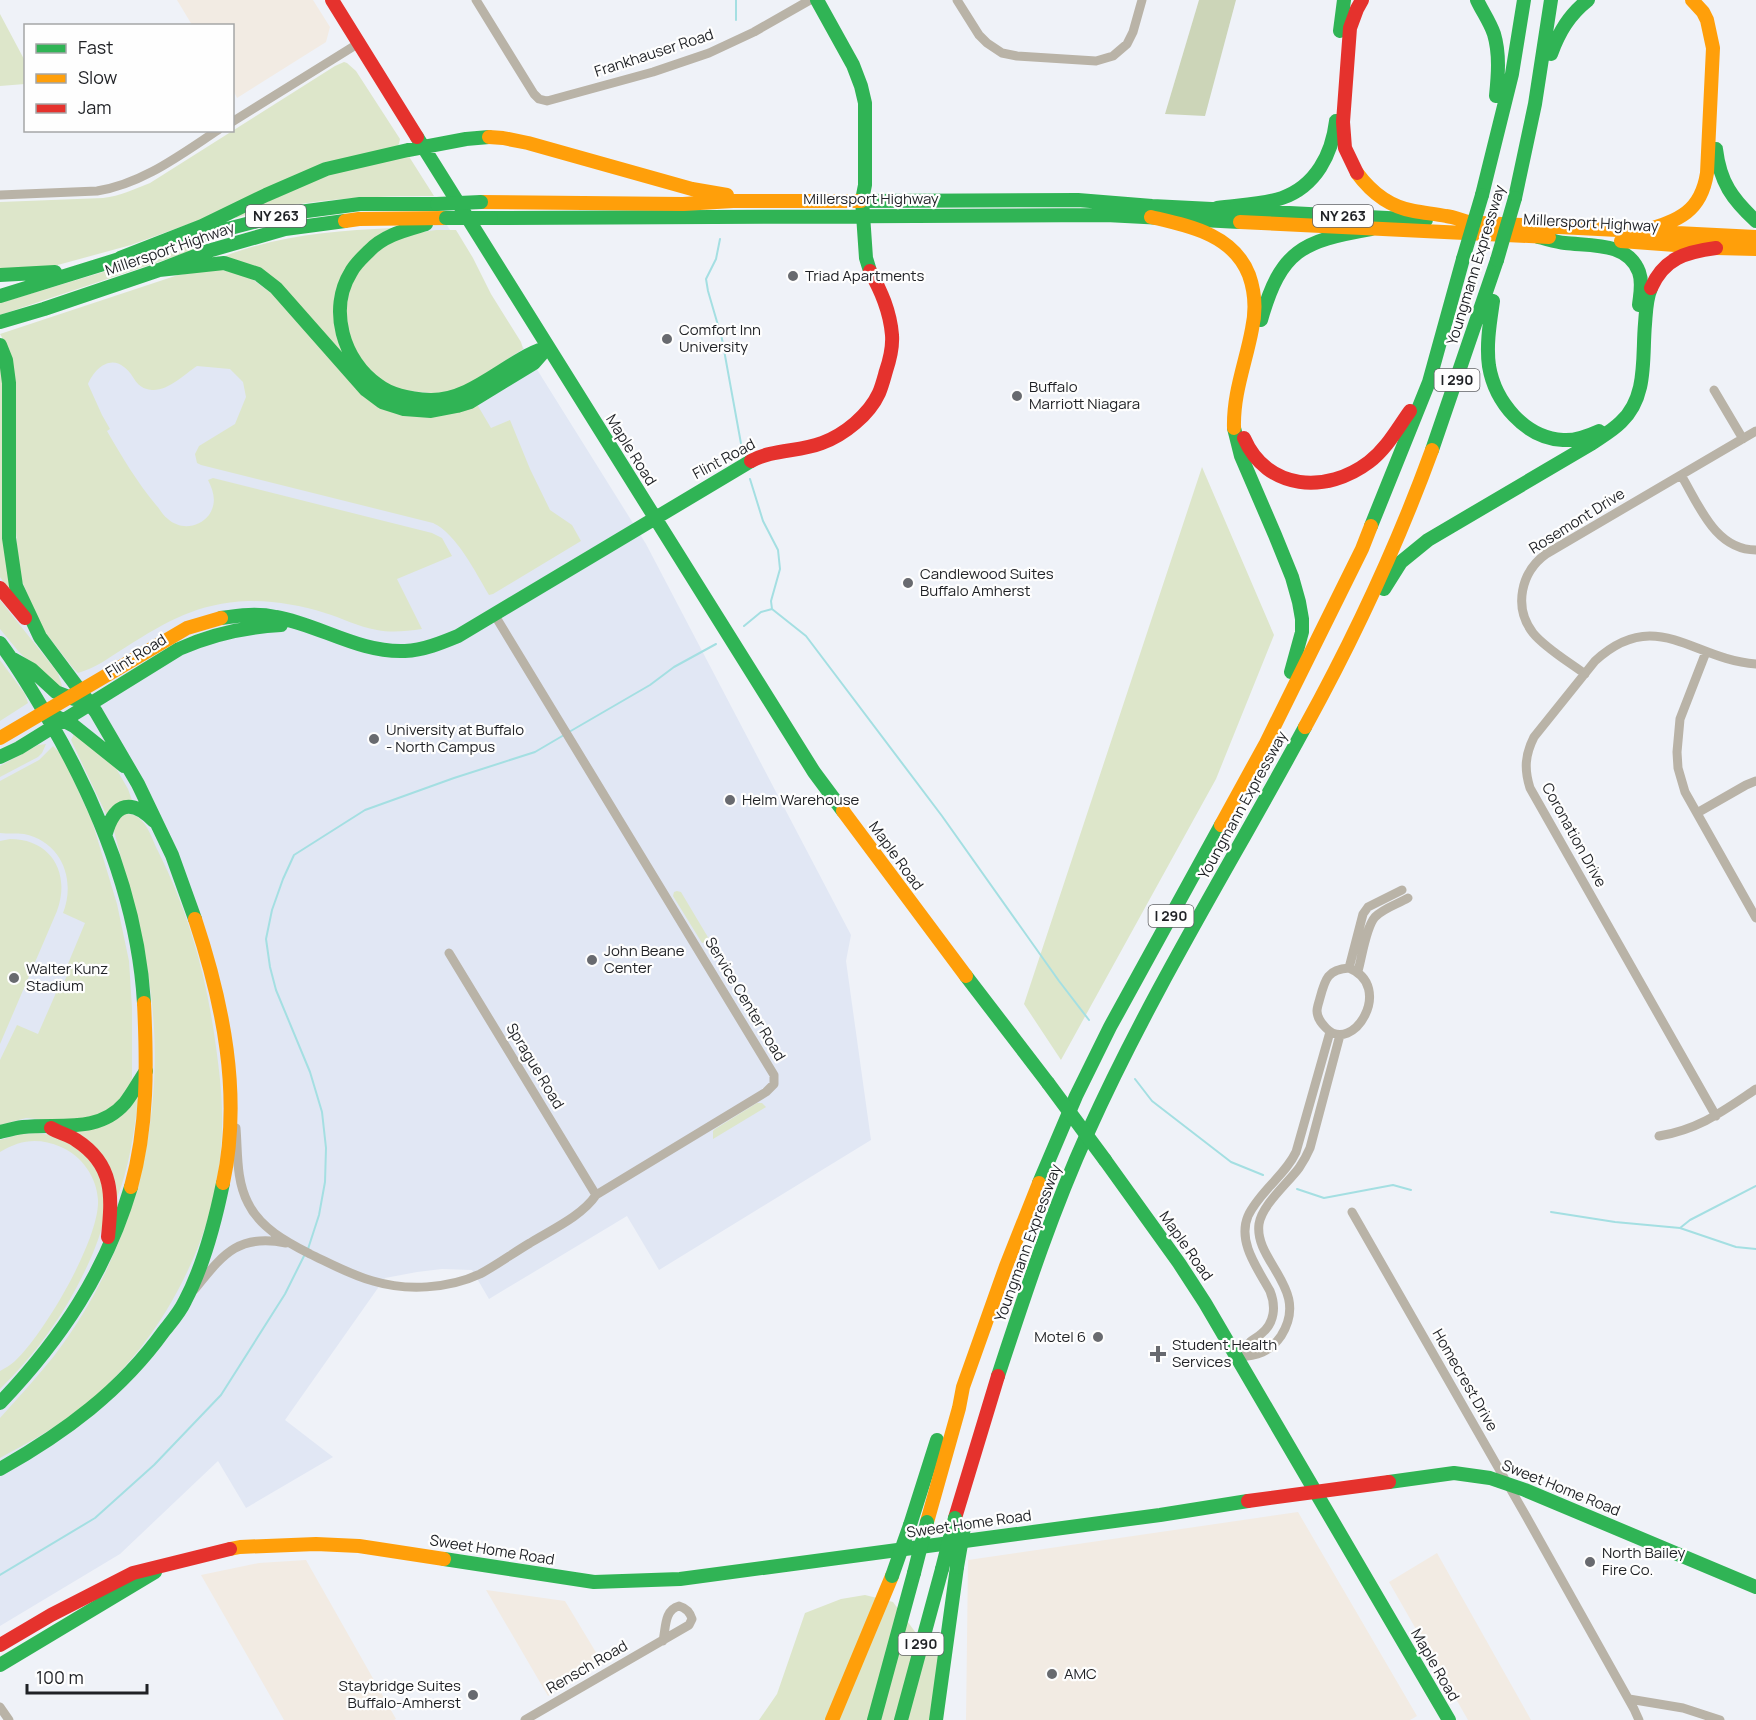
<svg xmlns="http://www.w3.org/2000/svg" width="1756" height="1720" viewBox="0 0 1756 1720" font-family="Manrope,sans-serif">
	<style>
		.commercial { fill: #f2ebe3 }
		.built { fill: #e1e7f4 }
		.green { fill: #dde6ca }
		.forest { fill: #ccd5b8 }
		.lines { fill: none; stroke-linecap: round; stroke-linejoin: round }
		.stream { stroke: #a4dfe2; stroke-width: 2 }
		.street { stroke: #b9b3a7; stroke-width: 9 }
		.fast { stroke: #30b455; stroke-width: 14 }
		.slow { stroke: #ff9f0a; stroke-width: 14 }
		.jam { stroke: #e5322d; stroke-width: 14 }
		.fast-bridge { stroke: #30b455; stroke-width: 14 }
		.poi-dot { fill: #686a6f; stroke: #fefefe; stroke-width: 2 }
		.labels { text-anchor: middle; stroke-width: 4.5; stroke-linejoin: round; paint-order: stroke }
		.shield { fill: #fefefe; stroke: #626366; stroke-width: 1.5 }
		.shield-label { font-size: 14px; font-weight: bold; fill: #1f2125 }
		.street-label { font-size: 15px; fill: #1f2125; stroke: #fefefe }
		.poi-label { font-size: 15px; fill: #1f2125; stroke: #fefefe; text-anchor: start }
	</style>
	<rect width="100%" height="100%" fill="#eff2f8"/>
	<!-- commercial -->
	<path class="commercial" d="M177,0H313L330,27L326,42L237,98L233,90L232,26L192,25Z
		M1298,1512L1417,1716L1410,1720H966L968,1560Z
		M1437,1553L1531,1720H1468L1389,1582Z
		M306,1560L396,1719L394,1720H284L201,1575L259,1563Z
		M486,1590L565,1601L603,1664L548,1696Z"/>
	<!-- built -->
	<path class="built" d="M445,222L646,544L851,935L846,961L871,1140L659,1270L627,1216L489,1299L472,1270L442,1269L417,1272L385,1278L285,1420L333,1457L246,1508L218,1461L120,1554L0,1626V350Z"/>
	<!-- green -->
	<path class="green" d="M0,14L25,61V84L0,86Z
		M344,62L347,63L356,71L400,139L399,144L395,149L131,245L43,269L0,271V202L103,198C120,196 135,189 150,183L335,66Z
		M408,155L434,196C367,196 300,199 236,218L235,215L331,173Z
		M392,228L348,266L345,356L305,314L225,256C280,235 334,231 392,228Z
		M436,230H456L473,258L491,294L521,342L523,349L468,385L444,394L394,390L361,364L344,321L351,281L375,250L410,234Z
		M199,243L202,245L200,248L0,315V303Z
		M218,269L248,276L282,301L354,386L478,406L491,428L510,420L530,469L550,510L572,525L581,541L493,594L489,595C476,573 456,533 433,523L201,465L197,463L195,454L199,446L235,424L246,397L243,382L230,369L197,366C185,374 168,391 152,390C134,388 136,376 124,367C109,355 94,370 88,384L102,415L110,429L107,431C122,457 137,482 156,505C160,509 163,516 168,519C180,530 199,528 209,515C217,503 214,492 208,480L213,478L432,533L442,538L452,556L397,579L422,629C407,631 392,633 377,630C358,627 342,618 325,613C300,605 274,601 248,601C198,603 167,621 126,647C110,657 96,668 78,673L73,668L41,627L22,581L18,560L3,339L0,334L178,275Z
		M0,359L2,363L13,595L0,577Z
		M1202,467L1274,635L1216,779L1061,1060L1024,1004Z
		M0,600L58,673L62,686L58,689L19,652L0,629Z
		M0,660L25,694L28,703L0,721Z
		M74,734L112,761L128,789L133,803L106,814L71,740Z
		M46,744L42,753L38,757L0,777V766L38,745Z
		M53,746L59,752L67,766L92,821L117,904L129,961L132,1008V1078L129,1091L101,1118L63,1121L26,1118L0,1125V1060L17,1025L38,1034L59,986L62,987L68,973L65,971L85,923L63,913C76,880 62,842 24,834C16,833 8,834 0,833V781L39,760Z
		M125,814C145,812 151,837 158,851C189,913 207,978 216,1047C219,1069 222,1092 222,1115C223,1160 214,1210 196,1252C169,1317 127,1375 70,1416C48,1432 24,1445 0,1458V1418C18,1398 37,1377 54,1356C132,1254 167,1123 151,995C145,939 128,886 114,831C115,823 118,818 125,814Z
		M10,839C51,839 71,873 57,911L0,1044V841Z
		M677,891L681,892L709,939L708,942L702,943L673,896L674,892Z
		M136,1098L138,1100C134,1133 129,1168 117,1198L73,1130Z
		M757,1103H762L766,1107L713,1139V1131L715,1129Z
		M37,1133C64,1136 83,1146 96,1170C99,1176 105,1184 106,1191C109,1210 100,1236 93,1253C71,1305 40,1350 0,1389V1371C5,1368 11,1365 15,1361C44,1334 100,1239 98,1200C97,1177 81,1155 61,1147C38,1137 20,1140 0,1152V1140L20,1134Z
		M865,1595L893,1602L933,1656H945L936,1720H759L777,1694L805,1613L841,1599Z"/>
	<!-- forest -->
	<path class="forest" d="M1199,0H1236L1205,116L1165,114Z"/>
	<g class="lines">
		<!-- stream -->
		<path class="stream" d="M736,20V0
			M720,239L716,259L706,279L708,291L722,339L742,449
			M750,479L763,521L778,550L780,569L771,601L772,609
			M744,626L761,612L772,609L806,636L942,816L1059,981L1089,1020
			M569,732L650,685L674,667L716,644
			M1135,1079L1152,1101L1231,1162L1263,1175
			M1297,1189L1324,1198L1393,1185L1411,1190
			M1551,1212L1615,1222L1680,1228L1736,1247L1756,1249
			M1680,1228L1690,1220L1756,1186
			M308,1249L319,1215L325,1182L326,1148L322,1112L310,1072L276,990L270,967L266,939L272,910L283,879L294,855L365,810L454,778L535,752L564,735
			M0,1575L95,1518L154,1465L221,1395L285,1294L305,1254"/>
		<!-- street -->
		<path class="street" d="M476,0L534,94L539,99L547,101L653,72L709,53L754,32L810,0
			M957,0L979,35L987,43L1002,53L1017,56L1096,61L1113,56L1127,44L1133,32L1142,0
			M232,122L359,43
			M0,195L97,191C142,184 180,155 218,130
			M1714,390L1743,439
			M1681,475C1699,505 1715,550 1756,550
			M1706,652L1680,719L1677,752L1678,768L1685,792L1756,918
			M1585,674C1569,662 1545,648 1533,633C1513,607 1521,572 1546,554L1756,431
			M1697,813L1746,785L1756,781
			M449,953L596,1195
			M1349,968C1395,986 1353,1056 1326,1028C1322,1024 1317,1017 1317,1011C1317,1007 1319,1002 1320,998C1325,979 1328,969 1349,968Z
			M1349,968L1363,914L1368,907L1402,890
			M1358,971C1362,957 1366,927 1375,917C1384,908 1398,904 1408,898
			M1716,1116L1530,788C1524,769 1525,755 1534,737L1595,661C1656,605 1693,660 1756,664
			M236,1128C238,1153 236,1180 248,1203C260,1228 287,1242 310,1254C331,1264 351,1275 373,1281C406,1291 448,1289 480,1274C497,1265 513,1253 530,1243C551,1230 582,1216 596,1195L766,1092L774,1084V1075L494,614
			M1659,1136C1700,1129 1723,1111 1756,1089
			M1352,1212L1526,1516L1634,1709L1639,1720
			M194,1290C222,1256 237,1233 286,1243
			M1238,1357C1257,1356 1270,1352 1281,1336C1311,1289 1254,1262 1259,1224C1262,1205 1287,1184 1299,1168C1303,1162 1307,1155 1310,1148L1340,1035
			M1238,1357C1241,1352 1245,1346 1250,1342C1253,1339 1258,1337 1261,1334C1275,1323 1276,1306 1270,1291C1258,1269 1237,1242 1248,1216C1253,1205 1262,1195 1270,1186C1280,1175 1290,1165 1296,1152L1330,1032
			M1629,1699L1683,1708L1720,1720
			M0,1707L9,1720
			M525,1720L689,1625L692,1619C690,1612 686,1608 679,1606C664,1610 666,1628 663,1641"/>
		<!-- fast -->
		<path class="fast" d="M817,0L853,65L861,86L865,103V185L862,200L866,258L870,271
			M1477,0C1482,11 1490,22 1494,34C1500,54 1498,76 1496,96
			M1340,31L1344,0
			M1551,54C1559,32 1569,15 1588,0
			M417,137L814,772L843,811
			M1716,149C1720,182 1732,199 1756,221
			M1482,195L1512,74L1524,0
			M1515,198L1535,104L1551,0
			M861,201L1078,200L1152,206L1426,220
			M1217,208C1238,205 1262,205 1282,198C1316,186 1332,154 1336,121
			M491,218L1106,215L1240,222
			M426,224C406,230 384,235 369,251C363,257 355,264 351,272C328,309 343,361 378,385C392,396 412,399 430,400C472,401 506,361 545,348
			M1538,237C1547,239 1556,242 1565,243C1591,246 1628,242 1639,272C1643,283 1640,295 1639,305
			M189,239L284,214L360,204H437
			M120,258L202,226L266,195L326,169L408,150L466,139L489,137
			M159,270L224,263L258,274L276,288L366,390L382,402L404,409L431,411L457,406L470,402L534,363L548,347
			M0,275L55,272
			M0,296L129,256
			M1493,301C1490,322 1486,344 1489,366C1495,402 1525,438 1563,440C1575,441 1588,436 1599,431
			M1261,320C1281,250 1302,241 1371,229
			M0,322L44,309L159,270L208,251L285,229L345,221
			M0,345L6,360L9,383V538L16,586L40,637
			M1234,428L1241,456L1275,535L1292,577L1299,602L1302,619V632L1291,672
			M1432,450L1497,260
			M1371,526L1429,382L1463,259
			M1384,589L1401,562L1428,540L1591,444C1601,437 1612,431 1621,422C1648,397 1642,357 1645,324C1646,312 1646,299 1651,288
			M221,618C240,615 258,613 276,617C320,625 359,653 405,651C424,650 441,643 458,636L751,461
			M40,637L96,712L138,784L172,855L195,919
			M0,643C18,667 34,694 49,720C99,806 138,903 144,1003
			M13,659L31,669L56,692L74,699
			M57,717L74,726L124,766
			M0,757L19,748L179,649C212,634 245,627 281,625
			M106,833C115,802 132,799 154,821
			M966,976L1048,1083
			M0,1132C8,1130 15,1128 23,1127C59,1123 98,1134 125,1103C133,1093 139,1081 146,1071
			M1105,1160L1179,1263L1205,1303L1449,1720
			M1039,1183L1076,1096L1110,1027L1221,825
			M998,1376C1025,1294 1052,1211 1088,1132C1151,992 1232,862 1305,727
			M0,1403C61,1339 106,1272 131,1187
			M0,1469C64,1433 121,1391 164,1331C172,1321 180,1312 185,1301C204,1265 215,1222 223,1183
			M1389,1482L1454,1473L1490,1478L1525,1490L1756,1587
			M910,1525L937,1440
			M444,1559L594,1582L680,1579L1160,1515L1248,1501
			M0,1665L155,1572
			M874,1720L914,1573
			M901,1720L942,1569
			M936,1720L957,1567"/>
		<!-- slow -->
		<path class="slow" d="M489,137L503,138L528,143L692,189L727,195
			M1357,173C1371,192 1390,207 1414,211C1425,213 1436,214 1446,216C1454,217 1461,220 1469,222
			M481,202L683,204L733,201H861
			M1151,217C1189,226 1233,234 1249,275C1255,292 1256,311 1252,329C1246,362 1233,393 1234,428
			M345,221L359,219L446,218
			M1240,222L1549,237
			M1462,222L1756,237
			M1644,231C1679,220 1701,212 1707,173L1713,48L1707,20L1703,12L1692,0
			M1621,241L1716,248L1756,249
			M1305,727C1354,638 1397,546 1432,450
			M0,738L187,628L221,618
			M843,811L966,976
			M1221,825L1266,743L1362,549L1371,526
			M195,919C223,1003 242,1095 223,1183
			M131,1187C148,1126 147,1065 144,1003
			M927,1522L959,1408L963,1387L1006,1266L1039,1183
			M230,1549L240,1547L316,1544L359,1546L444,1559
			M832,1720L892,1576"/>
		<!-- jam -->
		<path class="jam" d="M332,0L417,137
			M1357,173L1345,148L1343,122L1350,28L1357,9L1362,0
			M1651,288C1664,258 1686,252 1716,248
			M1244,438C1267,491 1327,494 1369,462C1387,448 1397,429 1410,411
			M751,461C773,449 799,452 822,443C844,435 869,415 879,393C882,386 884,378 886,371C890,359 893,348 892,335C890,311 881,291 870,271
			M0,588L25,618
			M51,1128C59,1133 69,1135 76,1140C115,1165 112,1197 108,1237
			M1248,1501L1389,1482
			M955,1518L998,1376
			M0,1645L51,1615L133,1573L230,1549"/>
		<!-- fast-bridge -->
		<path class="fast-bridge" d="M437,204L481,202
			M446,218H491
			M1463,259L1482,195
			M1497,260L1515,198
			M1048,1083L1105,1160
			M957,1567L964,1527
			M942,1569L955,1518
			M914,1573L927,1522
			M892,1576L910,1525"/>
	</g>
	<!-- markers -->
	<g class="poi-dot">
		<circle cx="793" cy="276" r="6"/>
		<circle cx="667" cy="339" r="6"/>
		<circle cx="1017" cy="396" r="6"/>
		<circle cx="908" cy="583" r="6"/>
		<circle cx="374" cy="739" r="6"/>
		<circle cx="730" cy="800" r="6"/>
		<circle cx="592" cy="960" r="6"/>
		<circle cx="14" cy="978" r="6"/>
		<circle cx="1098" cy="1337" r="6"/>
		<path d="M1155 1345h6v6h6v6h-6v6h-6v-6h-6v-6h6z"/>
		<circle cx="1590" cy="1562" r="6"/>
		<circle cx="1052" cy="1674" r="6"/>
		<circle cx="473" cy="1695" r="6"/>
	</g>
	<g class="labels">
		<!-- shield labels -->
		<g class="shield">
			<rect x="246" y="205" width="60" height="22" rx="4.5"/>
			<rect x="1313" y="205" width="60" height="22" rx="4.5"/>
			<rect x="1434.5" y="369" width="45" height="22" rx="4.5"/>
			<rect x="1148.5" y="905" width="45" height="22" rx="4.5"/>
			<rect x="898.5" y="1633" width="45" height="22" rx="4.5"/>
		</g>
		<g class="shield-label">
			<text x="276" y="221">NY 263</text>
			<text x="1343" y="221">NY 263</text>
			<text x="1457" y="385">I 290</text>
			<text x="1171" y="921">I 290</text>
			<text x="921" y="1649">I 290</text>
		</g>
		<!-- street labels -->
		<g class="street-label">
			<text transform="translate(654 53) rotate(-18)" y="5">Frankhauser Road</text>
			<text x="871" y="204">Millersport Highway</text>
			<text transform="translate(1591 223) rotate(3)" y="5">Millersport Highway</text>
			<text transform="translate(170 249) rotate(-19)" y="5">Millersport Highway</text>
			<text transform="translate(1476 265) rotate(-73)" y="5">Youngmann Expressway</text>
			<text transform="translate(631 450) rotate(58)" y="5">Maple Road</text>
			<text transform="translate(724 459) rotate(-28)" y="5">Flint Road</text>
			<text transform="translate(1577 521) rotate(-32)" y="5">Rosemont Drive</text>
			<text transform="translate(136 656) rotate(-32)" y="5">Flint Road</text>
			<text transform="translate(1243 805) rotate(-61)" y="5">Youngmann Expressway</text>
			<text transform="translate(1574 835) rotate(61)" y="5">Coronation Drive</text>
			<text transform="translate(896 856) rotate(54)" y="5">Maple Road</text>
			<text transform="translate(745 999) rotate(59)" y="5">Service Center Road</text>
			<text transform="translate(535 1066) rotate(59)" y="5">Sprague Road</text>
			<text transform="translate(1028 1243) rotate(-70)" y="5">Youngmann Expressway</text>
			<text transform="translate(1186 1246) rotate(55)" y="5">Maple Road</text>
			<text transform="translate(1465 1380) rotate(60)" y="5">Homecrest Drive</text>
			<text transform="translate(1561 1488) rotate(22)" y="5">Sweet Home Road</text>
			<text transform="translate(969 1524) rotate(-8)" y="5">Sweet Home Road</text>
			<text transform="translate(492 1550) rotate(9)" y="5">Sweet Home Road</text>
			<text transform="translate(1435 1665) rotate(60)" y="5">Maple Road</text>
			<text transform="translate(587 1667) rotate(-30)" y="5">Rensch Road</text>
		</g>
		<!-- poi labels -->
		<g class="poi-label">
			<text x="805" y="281">Triad Apartments</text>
			<text x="679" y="335">Comfort Inn<tspan x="679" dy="17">University</tspan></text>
			<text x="1029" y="392">Buffalo<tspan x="1029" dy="17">Marriott Niagara</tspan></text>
			<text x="920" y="579">Candlewood Suites<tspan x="920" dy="17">Buffalo Amherst</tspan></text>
			<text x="386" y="735">University at Buffalo<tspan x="386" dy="17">- North Campus</tspan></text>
			<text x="742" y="805">Helm Warehouse</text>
			<text x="604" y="956">John Beane<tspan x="604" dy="17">Center</tspan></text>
			<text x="26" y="974">Walter Kunz<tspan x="26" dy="17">Stadium</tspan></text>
			<text x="1086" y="1342" text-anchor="end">Motel 6</text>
			<text x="1172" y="1350">Student Health<tspan x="1172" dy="17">Services</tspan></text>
			<text x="1602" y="1558">North Bailey<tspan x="1602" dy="17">Fire Co.</tspan></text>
			<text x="1064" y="1679">AMC</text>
			<text x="461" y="1691" text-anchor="end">Staybridge Suites<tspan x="461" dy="17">Buffalo-Amherst</tspan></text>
		</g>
	</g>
	<!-- legend -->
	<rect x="24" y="24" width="210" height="108" fill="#fefefe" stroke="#a5a6a7" stroke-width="1.5"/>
	<rect x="36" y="44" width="30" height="9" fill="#30b455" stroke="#a5a6a7" stroke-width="1.5"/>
	<text x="78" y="54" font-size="18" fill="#1f2125">Fast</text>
	<rect x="36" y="74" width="30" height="9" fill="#ff9f0a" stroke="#a5a6a7" stroke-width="1.5"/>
	<text x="78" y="84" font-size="18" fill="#1f2125">Slow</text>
	<rect x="36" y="104" width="30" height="9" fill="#e5322d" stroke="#a5a6a7" stroke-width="1.5"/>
	<text x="78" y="114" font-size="18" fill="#1f2125">Jam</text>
	<!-- scale -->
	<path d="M27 1684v9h120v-9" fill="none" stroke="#1f2125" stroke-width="3"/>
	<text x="36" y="1684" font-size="18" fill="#1f2125" stroke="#fefefe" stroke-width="4.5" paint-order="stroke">100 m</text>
</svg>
